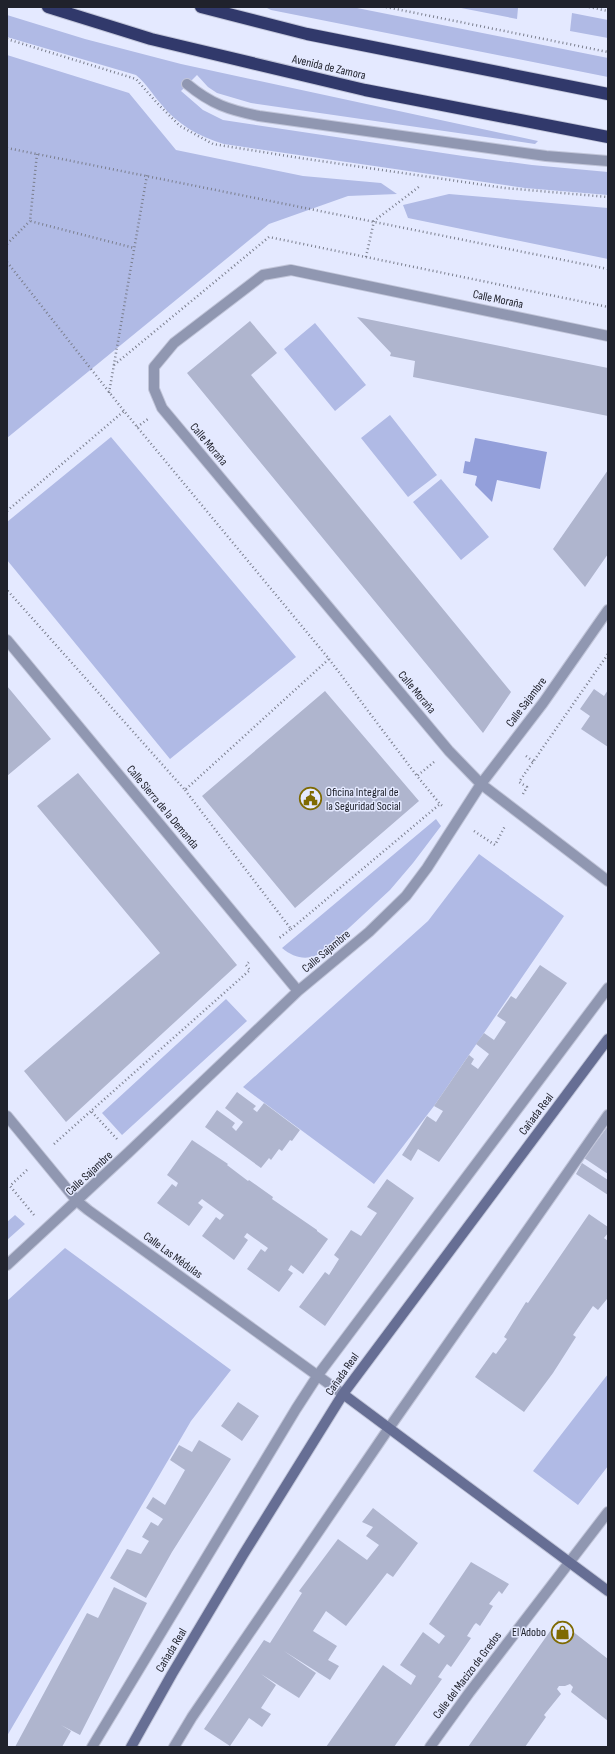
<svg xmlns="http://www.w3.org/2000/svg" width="615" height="1754" viewBox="0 0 615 1754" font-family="'Sofia Sans Condensed',sans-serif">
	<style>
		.green { fill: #b0bae5 }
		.water { fill: #939fda }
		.building { fill: #afb5ce }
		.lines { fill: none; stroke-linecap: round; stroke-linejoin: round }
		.lane-casing { stroke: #c1c5d9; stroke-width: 12 }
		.street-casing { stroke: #c1c5d9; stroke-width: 12 }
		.secondary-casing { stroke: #c1c5d9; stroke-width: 12 }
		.highway-casing { stroke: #c1c5d9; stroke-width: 14 }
		.path { stroke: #7a7e8d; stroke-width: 2.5; stroke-dasharray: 1 3; stroke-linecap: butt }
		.lane { stroke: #9097b1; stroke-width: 10 }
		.street { stroke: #9097b1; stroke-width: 10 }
		.secondary { stroke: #666e94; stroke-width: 10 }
		.highway { stroke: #31396b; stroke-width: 12 }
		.labels { text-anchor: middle; stroke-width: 3; stroke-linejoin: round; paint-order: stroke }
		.street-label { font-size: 12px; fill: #20222c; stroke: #e4e9ff }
		.poi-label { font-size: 12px; fill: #20222c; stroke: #e4e9ff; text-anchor: start }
	</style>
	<rect width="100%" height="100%" fill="#e4e9ff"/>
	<!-- green -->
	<path class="green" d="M265,7H352L608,58V77L271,10Z
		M456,7H513L518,8L517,19Z
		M572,13L608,20V38L570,31Z
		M7,15L85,39L181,64L538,141L535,144L251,103L217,93L208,87L197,75L181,91L203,110L223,120L463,156L532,165L608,172V195L525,188L224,144C199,137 177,124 161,104C152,94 147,84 136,75L7,37Z
		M7,55L129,93L176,150L303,176L381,183L397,194L348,196L269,224L7,438Z
		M449,194L608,208V259L408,218L403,205Z
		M315,323L366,385L335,411L284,349Z
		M390,415L437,475L408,497L361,438Z
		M111,437L296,657L170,759L7,560V522Z
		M441,479L489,537L461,560L413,502Z
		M436,819L441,826L413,863L390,890L323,952C309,961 295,959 282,948Z
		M479,854L564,916L434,1106L374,1184L243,1087L428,921Z
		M226,999L247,1021L122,1135L102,1113Z
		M15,1215L25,1224L7,1240V1222Z
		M65,1248L231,1370L191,1421L7,1736V1301Z
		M608,1374V1466L578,1505L533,1471Z"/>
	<!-- water -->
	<path class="water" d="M475,438L547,452L540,489L497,480L492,502L475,485L477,476L463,473L465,461L470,462Z"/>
	<!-- building -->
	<path class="building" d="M357,317L608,368V416L413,377L415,361L390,356L391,353Z
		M250,321L277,353L251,375L511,692L483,733L187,373Z
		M608,470V554L585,587L553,549Z
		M7,686L51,739L7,776Z
		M594,689L604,696L608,690V747L581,729L590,716L580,709Z
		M325,691L419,801L295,908L202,796Z
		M78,773L237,965L66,1122L24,1071L160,953L37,806Z
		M540,965L567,983L439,1162L418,1149L411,1161L402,1155L427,1116L436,1122L443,1111L434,1106L469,1055L474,1059L471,1064L478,1069L489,1054L476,1044L484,1033L494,1040L506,1022L497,1016L511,996L516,999Z
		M237,1092L256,1106L253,1109L257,1112L264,1103L300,1130L292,1141L290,1140L282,1151L279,1149L271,1160L269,1158L261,1168L205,1127L217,1110L235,1123L232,1127L236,1131L243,1122L225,1108Z
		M608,1126V1174L584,1158Z
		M192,1140L228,1164L227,1165L248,1181L249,1180L273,1197L272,1199L317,1230V1231L328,1239L303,1274L291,1265L288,1270L293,1273L279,1292L247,1269L261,1249L265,1252L268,1248L247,1233L244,1237L248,1240L234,1260L202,1236L216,1217L220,1220L224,1215L202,1199L198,1203L203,1207L189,1226L157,1203L172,1184L176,1187L178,1183L167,1175Z
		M582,1163L608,1180V1195L576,1174Z
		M387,1179L414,1198L325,1326L299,1307L325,1272L329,1275L339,1259L334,1255L351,1230L361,1236L377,1213L367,1207Z
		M589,1214L608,1227V1233L604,1238L608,1241V1300L607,1299L598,1310L593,1306L573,1335L576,1337L553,1373L524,1412L475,1377L493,1352L496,1354L507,1339L504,1337L526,1302L528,1303Z
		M238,1402L259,1416L242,1441L221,1426Z
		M199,1440L231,1459L172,1552L146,1598L110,1578L127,1549L141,1554L149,1541L142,1537L151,1522L158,1526L163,1519L146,1508L153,1497L165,1505L185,1470L170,1460L179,1445L192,1452Z
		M373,1508L418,1543L393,1577L387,1573L346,1626L326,1611L313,1631L337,1646L328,1660L339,1666L330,1680L284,1651L316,1673L299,1698L261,1674L276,1685L261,1708L271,1714L262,1727L249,1718L230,1746L204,1729L264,1640L270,1643L302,1593L299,1591L338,1539L367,1560L379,1545L366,1536L373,1527L362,1522Z
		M471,1562L509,1584L502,1594L499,1591L489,1604L493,1606L480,1626L476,1623L474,1625L467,1636L471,1638L451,1667L447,1664L438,1677L442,1679L394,1747H326L383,1665L411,1685L416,1676L400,1665L423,1632L439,1644L445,1636L429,1624Z
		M114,1587L147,1603L80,1735L61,1725L71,1731L62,1747H15L87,1613L98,1618Z
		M558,1620L608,1659V1721L571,1692L573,1687L570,1684L565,1686H559L557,1689L561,1694L544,1715L546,1717L525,1747H468Z"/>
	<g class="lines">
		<defs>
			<path id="lane" d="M187,84C211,104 229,110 259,116L546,156L608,161
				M92,1747L296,1409L318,1375L608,988
				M174,1747L192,1717L389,1428L608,1115"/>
			<path id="street" d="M608,336L291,270L263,275L174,343L154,367V389L162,408L449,751L481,784L608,881
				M7,640L298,991
				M7,1116L77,1201L88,1210L343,1394
				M7,1265L129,1152L298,991L369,932L406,896L427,868L481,784L543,703L608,610
				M430,1747L469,1693L608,1512"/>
			<path id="secondary" d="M343,1394L608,1591
				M131,1747L172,1674L243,1555L343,1394L608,1039"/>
			<path id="highway" d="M48,7L151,39L365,90L608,137
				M201,7L307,34L608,94"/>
		</defs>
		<!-- lane casing -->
		<use href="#lane" class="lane-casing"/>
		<!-- street casing -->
		<use href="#street" class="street-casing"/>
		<!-- secondary casing -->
		<use href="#secondary" class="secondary-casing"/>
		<!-- highway casing -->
		<use href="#highway" class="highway-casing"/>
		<!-- path -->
		<path class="path" d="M386,7L608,52
			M589,7L608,11
			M7,39L136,79L157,103L180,126L213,144L300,158L505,188L608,197
			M7,148L608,269
			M37,154L30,221L134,248
			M7,244L30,221
			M366,257L374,221L420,186
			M7,262L124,411
			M114,365L269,237L608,307
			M109,393L147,175
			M137,427L148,419
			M7,511L124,411L329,659L185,790L7,590
			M329,659L417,776
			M526,756L534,762
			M434,762L417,776L440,804
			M185,790L291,929L278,939
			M523,794L527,787L519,782L608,654
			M474,831L495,845L505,826
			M291,929L440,804L444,807
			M117,1139L91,1111L250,970L246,965L249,962
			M54,1144L91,1111
			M27,1170L10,1186L34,1215"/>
		<!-- lane -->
		<use href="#lane" class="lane"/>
		<!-- street -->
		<use href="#street" class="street"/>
		<!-- secondary -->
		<use href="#secondary" class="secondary"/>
		<!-- highway -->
		<use href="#highway" class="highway"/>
	</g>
	<!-- icons -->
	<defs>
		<symbol id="civic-ring" viewBox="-11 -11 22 22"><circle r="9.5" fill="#e4e9ff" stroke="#7f6a02" stroke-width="1.5"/><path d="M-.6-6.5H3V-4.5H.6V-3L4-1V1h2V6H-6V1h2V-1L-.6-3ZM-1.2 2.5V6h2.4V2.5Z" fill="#7f6a02"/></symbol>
		<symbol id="shop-ring" viewBox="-11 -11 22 22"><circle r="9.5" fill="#e4e9ff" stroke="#7f6a02" stroke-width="1.5"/><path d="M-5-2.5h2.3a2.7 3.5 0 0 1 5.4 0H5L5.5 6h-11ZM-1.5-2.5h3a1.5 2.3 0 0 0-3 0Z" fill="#7f6a02"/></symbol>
	</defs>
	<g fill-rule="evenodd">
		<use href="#civic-ring" x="298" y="786" width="25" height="25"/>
		<use href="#shop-ring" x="550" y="1620" width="25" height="25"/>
	</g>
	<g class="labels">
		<!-- street labels -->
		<g class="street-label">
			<text transform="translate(329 67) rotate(13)" y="4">Avenida de Zamora</text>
			<text transform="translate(498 299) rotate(12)" y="4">Calle Moraña</text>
			<text transform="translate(209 444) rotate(50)" y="4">Calle Moraña</text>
			<text transform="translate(417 692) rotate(50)" y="4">Calle Moraña</text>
			<text transform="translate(526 702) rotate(-53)" y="4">Calle Sajambre</text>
			<text transform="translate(163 807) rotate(50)" y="4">Calle Sierra de la Demanda</text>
			<text transform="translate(326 951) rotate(-40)" y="4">Calle Sajambre</text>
			<text transform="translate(536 1114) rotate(-53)" y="4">Cañada Real</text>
			<text transform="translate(89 1173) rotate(-43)" y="4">Calle Sajambre</text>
			<text transform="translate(173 1255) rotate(36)" y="4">Calle Las Médulas</text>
			<text transform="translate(342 1374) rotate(-55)" y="4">Cañada Real</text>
			<text transform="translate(171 1650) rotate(-59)" y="4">Cañada Real</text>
			<text transform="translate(467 1675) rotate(-53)" y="4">Calle del Macizo de Gredos</text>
		</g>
		<!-- poi labels -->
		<g class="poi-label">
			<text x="326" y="796">Oficina Integral de<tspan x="326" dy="14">la Seguridad Social</tspan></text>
			<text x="546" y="1636" text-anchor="end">El Adobo</text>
		</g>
	</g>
	<!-- border -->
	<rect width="615" height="1754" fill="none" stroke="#20222c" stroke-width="16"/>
</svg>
